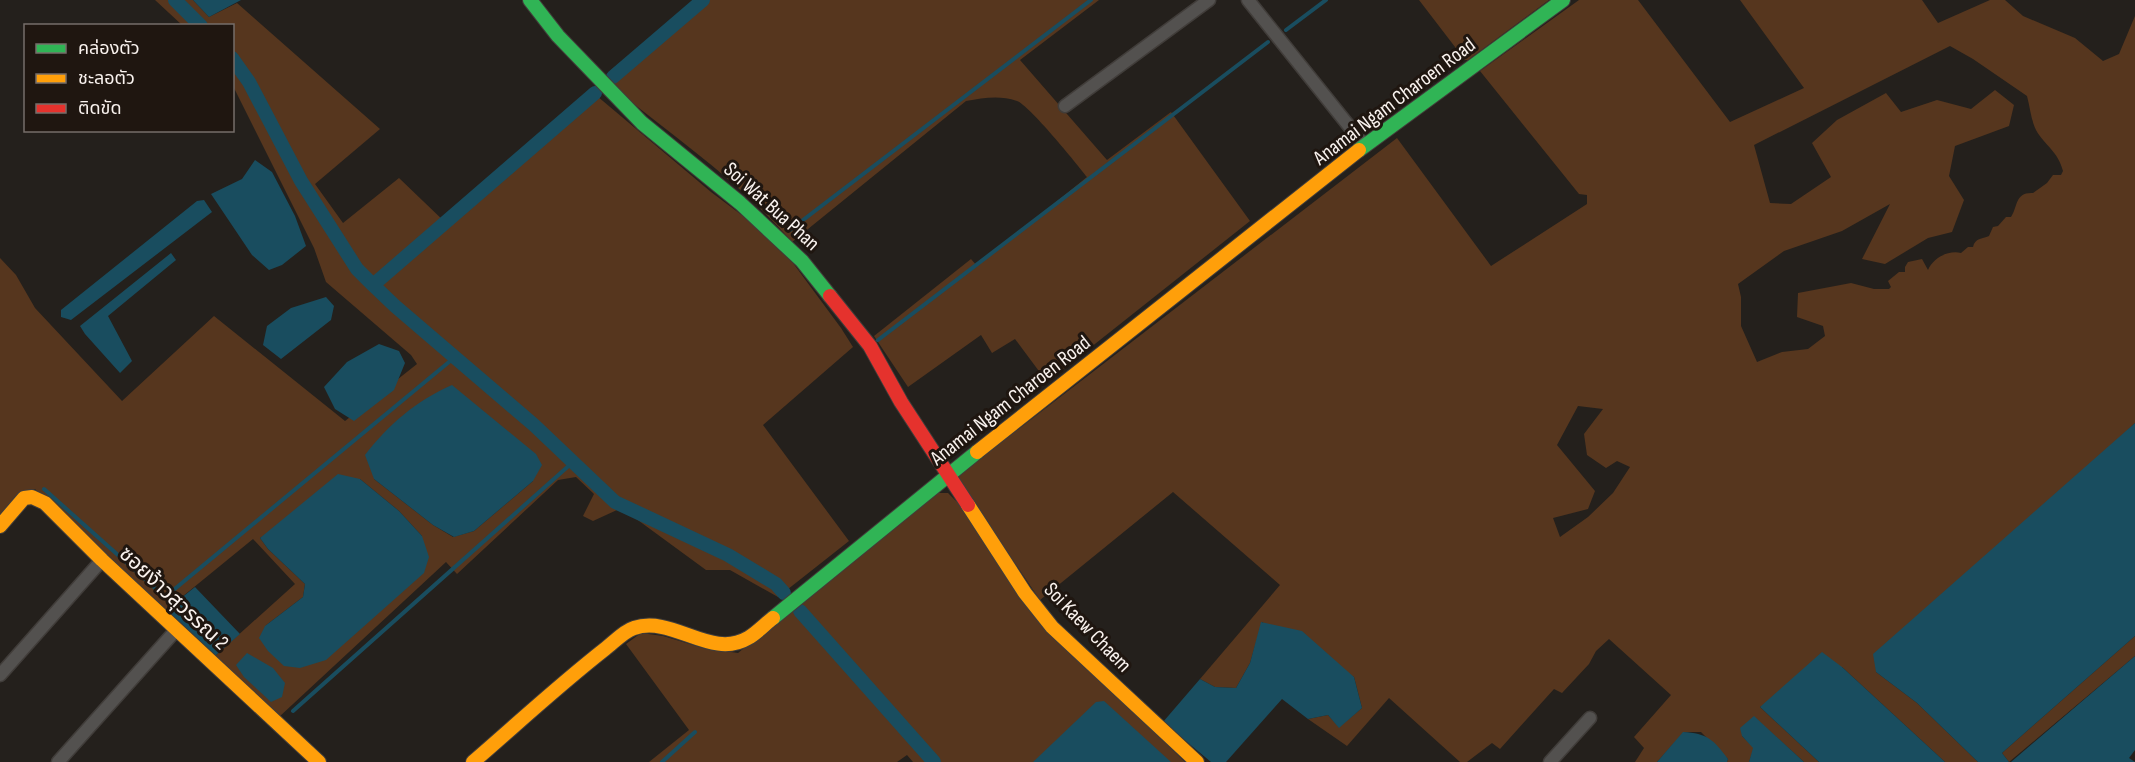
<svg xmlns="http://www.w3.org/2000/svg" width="2135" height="762" viewBox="0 0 2135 762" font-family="'Sofia Sans Condensed','Noto Sans Thai',sans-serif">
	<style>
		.green { fill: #56361e; fill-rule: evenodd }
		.water { fill: #194d5f }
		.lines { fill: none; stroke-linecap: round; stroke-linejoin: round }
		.stream { stroke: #194d5f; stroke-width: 4 }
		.canal { stroke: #194d5f; stroke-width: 14 }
		.street-casing { stroke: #413d3a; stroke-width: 15 }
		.fast-casing { stroke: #413d3a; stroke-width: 16 }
		.slow-casing { stroke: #413d3a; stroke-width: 16 }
		.jam-casing { stroke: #413d3a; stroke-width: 16 }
		.street { stroke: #53514f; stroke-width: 12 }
		.fast { stroke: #30b455; stroke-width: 14 }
		.slow { stroke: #ff9f0a; stroke-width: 14 }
		.jam { stroke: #e5322d; stroke-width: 14 }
		.labels { text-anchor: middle; stroke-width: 6; stroke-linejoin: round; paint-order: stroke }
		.street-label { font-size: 21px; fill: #f9f2ee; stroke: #1f1610 }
	</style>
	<rect width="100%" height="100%" fill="#24201c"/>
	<!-- green -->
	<path class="green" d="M155,0H193L209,17L237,3L380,129L315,184L343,223L399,178L448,225L597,96L711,192L747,219L793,263L841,328L853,347L763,425L849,541L778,597L730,570H706L635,518L617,510L593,521L583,516L594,494L576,477L558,480L457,574L446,562L279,717L215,656L295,584L253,539L166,610L35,489L18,494L0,517V258L16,275L35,308L122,401L214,316L345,421L417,364L411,355L326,282L314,248L233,86L232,26L182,25ZM360,479L399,511L422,536L265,626L303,597L305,584L268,549L260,538ZM374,479L533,481L474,531L453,537L433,525Z
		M696,0H1099L1020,60L1107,160L1171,112L1250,221L1047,382L1015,339L992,353L981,335L908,387L874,336L971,259L977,266L1087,177C1077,164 1029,105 1017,101C999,95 984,98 966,101L792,242C743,185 679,140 621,94L607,77L611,70Z
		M1419,0H1549L1468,60H1465Z
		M1579,0H1638L1730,122L1804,88L1740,0H1922L1938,23L1990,0H2005L2023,16L2075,38L2103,61L2119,54L2135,16V423L1876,672L1917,703L1978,762H1945L1842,667L1760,707L1819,762H1804L1754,717L1742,736L1754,748L1749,762H1727L1728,759L1701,732H1684L1657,762H1635L1644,748L1634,737L1671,695L1609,639L1596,651L1589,664L1562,693L1554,689L1500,749L1492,743L1467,762H1460L1389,698L1347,746L1308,719L1328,715L1339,727L1362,708L1354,677L1262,622L1250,663L1236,688L1215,687L1200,679L1280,585L1173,492L1040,600L956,477L1397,138L1491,266L1587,204V195L1579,194L1480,71ZM1950,46L1973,59L2027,96C2030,107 2031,120 2036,130C2045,146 2058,151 2063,171L2061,175H2053L2047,183L2033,193C2015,192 2018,206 2011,217H2006L1998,226L1993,227L1989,236C1982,239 1975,238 1973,247H1968L1961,253C1948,250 1933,258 1928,270L1922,259L1908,262L1905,267V272H1899L1888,281L1891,287L1889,289H1874L1851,283L1798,293L1797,317L1823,326L1825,336L1808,349L1782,352L1757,362L1741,326V297L1738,284L1784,251L1842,231L1890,204L1862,259L1885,264L1928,238L1952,232L1964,200L1949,176L1955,146L2009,126L2014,105L1995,90L1971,109L1937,100L1901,112L1886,93L1837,120L1812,143L1831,177L1791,204L1770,203L1754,145ZM1578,406L1603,409L1584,434L1587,455L1606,468L1617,461L1630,467L1613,493L1588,517L1560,537L1553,518L1588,509L1595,491L1557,445Z
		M937,493H948L958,503L1029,609L1185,762H913L907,755L897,762H649L689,730L626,644L641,633L663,636L703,648L738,653Z
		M2135,636V656L2009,762L2002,753Z"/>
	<!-- water -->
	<path class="water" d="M193,0H241L209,17Z
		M255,160L272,172L295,216L306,246L282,265L269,270L252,255L211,194L242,179Z
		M204,200L212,212L71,320L61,317V310L197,201Z
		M171,253L176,260L108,316L132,361L120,373L85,334L80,326Z
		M326,297L334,306L331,320L281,359L263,345L267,326L291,308Z
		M379,344L399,351L405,363L394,390L354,421L335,409L324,387L347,362Z
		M452,385L536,454L542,465L533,481L474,531L454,537L433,525L374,479L365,455C389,424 416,401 452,385Z
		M2135,423V636L2002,753L2009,762H1978L1917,703L1876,672L1873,654Z
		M338,474L360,479L399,511L422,536L429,557L424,573L326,660L300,668L284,666L268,651L259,638L265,626L303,597L305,584L268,549L260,538Z
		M195,587L240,634L215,656L166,610Z
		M1261,622L1302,631L1354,677L1362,708L1339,728L1328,715L1308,719L1282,699L1226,762H1211L1163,722L1200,679L1215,687L1236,688L1250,663Z
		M1822,652L1842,667L1945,762H1819L1760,707Z
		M247,653L273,668L285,683L282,697L271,702L244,677L236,665Z
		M2135,656V750L2129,758L2135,762H2011Z
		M1104,701L1171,762H1033L1096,702Z
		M1754,716L1804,762H1749L1753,748L1742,736L1740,728Z
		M1683,732C1707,733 1714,740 1728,759L1727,762H1657Z"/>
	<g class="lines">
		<!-- stream -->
		<path class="stream" d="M1286,30L1326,0
			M790,230L1091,0
			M878,340L1268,42
			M44,489L165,597L455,357
			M293,711L573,462
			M662,762L695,732"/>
		<!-- canal -->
		<path class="canal" d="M175,0L201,26
			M232,58L249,82L301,181L357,269L373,285L395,306L534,425L615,502L728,555L776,584L784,593
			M613,77L703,0
			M373,285L595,93
			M800,611L934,762"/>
		<defs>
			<path id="street" d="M1248,0L1365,146
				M1065,106L1209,0
				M0,675L102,560
				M58,762L177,629
				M1550,762L1590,718"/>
			<path id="fast" d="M530,0L558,36L642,123L740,203L802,261L830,296
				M1359,150L1563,0
				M773,618L977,452"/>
			<path id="slow" d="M977,452L1359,150
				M968,505L1025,593L1052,627L1197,762
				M0,526L24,498L32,497L45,503L102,560L319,762
				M473,762C517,724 559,685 605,649C613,643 624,631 634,628C673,615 711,660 748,638C757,633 765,624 773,618"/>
			<path id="jam" d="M830,296L870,346L901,402L968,505"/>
		</defs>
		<!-- street casing -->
		<use href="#street" class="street-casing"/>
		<!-- fast casing -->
		<use href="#fast" class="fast-casing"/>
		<!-- slow casing -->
		<use href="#slow" class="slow-casing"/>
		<!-- jam casing -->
		<use href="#jam" class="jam-casing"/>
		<!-- street -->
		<use href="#street" class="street"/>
		<!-- fast -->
		<use href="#fast" class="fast"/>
		<!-- slow -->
		<use href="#slow" class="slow"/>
		<!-- jam -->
		<use href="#jam" class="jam"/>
	</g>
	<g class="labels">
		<!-- street labels -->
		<g class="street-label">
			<text transform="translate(1394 101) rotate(-37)" y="7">Anamai Ngam Charoen Road</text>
			<text transform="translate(772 206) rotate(42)" y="7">Soi Wat Bua Phan</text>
			<text transform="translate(1010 400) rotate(-38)" y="7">Anamai Ngam Charoen Road</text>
			<text transform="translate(174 598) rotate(43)" y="7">ซอยง้าวสุวรรณ 2</text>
			<text transform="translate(1088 627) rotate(46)" y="7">Soi Kaew Chaem</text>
		</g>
	</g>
	<!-- legend -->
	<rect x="24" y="24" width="210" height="108" fill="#1f1610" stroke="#766e69" stroke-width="1.5"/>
	<rect x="36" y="44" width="30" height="9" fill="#30b455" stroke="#766e69" stroke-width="1.5"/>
	<text x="78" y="54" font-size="18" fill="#f9f2ee">คล่องตัว</text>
	<rect x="36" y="74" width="30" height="9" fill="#ff9f0a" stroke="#766e69" stroke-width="1.5"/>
	<text x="78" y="84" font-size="18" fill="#f9f2ee">ชะลอตัว</text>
	<rect x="36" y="104" width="30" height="9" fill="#e5322d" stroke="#766e69" stroke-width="1.5"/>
	<text x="78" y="114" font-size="18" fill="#f9f2ee">ติดขัด</text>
</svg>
